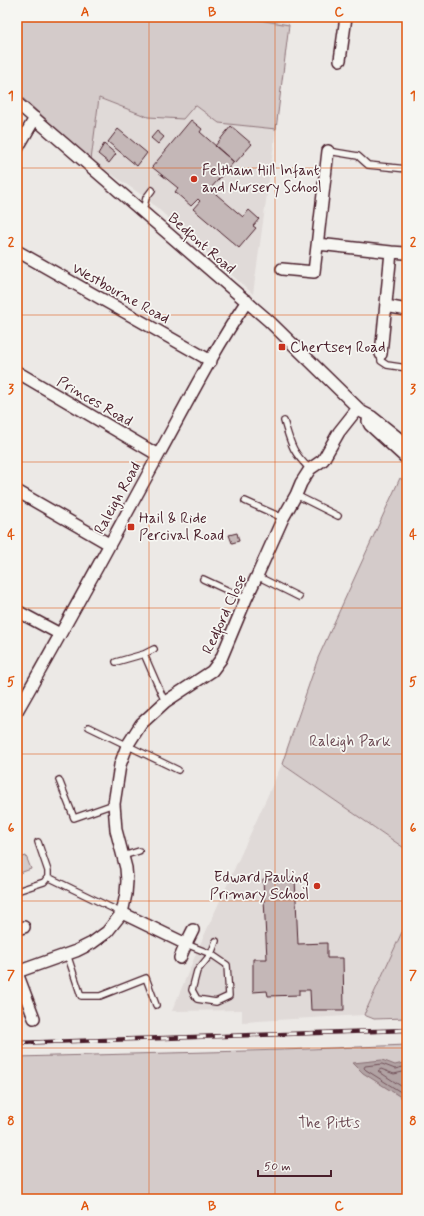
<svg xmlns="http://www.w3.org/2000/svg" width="424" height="1216" viewBox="0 0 424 1216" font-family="Mynerve,sans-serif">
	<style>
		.built { fill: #e0dad8 }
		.green { fill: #d4cbca; stroke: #8f757a }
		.water { fill: #b1a2a3; stroke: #886e73 }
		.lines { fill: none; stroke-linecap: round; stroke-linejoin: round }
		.shore { stroke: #73535b; stroke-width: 1 }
		.building { fill: #c4b7b7; stroke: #4a1f2b }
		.lane-casing { stroke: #4a1f2b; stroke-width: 8 }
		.street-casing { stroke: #4a1f2b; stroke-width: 14 }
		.lane { stroke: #f6f6f2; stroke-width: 5.5 }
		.street { stroke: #f6f6f2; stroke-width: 11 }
		.rail-casing { stroke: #4a1f2b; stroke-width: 4.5 }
		.rail { stroke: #f6f6f2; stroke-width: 3; stroke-dasharray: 9; stroke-linecap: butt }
		.grid { fill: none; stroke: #e0560e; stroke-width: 1; stroke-opacity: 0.55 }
		.poi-dot { fill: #c8321e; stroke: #f6f6f2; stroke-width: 1.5 }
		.labels { text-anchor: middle; stroke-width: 3.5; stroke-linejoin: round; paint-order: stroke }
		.poi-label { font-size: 15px; fill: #4a1f2b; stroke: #f6f6f2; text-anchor: start }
		.street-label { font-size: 15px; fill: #4a1f2b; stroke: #f6f6f2 }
		.park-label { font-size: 15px; fill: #6c4a53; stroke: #f6f6f2 }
		.neatline { fill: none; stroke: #e0560e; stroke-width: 1.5 }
		.grid-label { font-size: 13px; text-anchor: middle; font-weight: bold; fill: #e0560e }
	</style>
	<rect width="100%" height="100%" fill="#ece9e6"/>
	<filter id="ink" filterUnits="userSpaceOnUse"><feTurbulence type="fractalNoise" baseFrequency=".025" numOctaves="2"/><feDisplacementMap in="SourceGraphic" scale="8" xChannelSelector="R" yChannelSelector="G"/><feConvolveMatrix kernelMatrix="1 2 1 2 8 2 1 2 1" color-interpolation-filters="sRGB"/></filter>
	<g filter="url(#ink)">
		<!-- built -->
		<path class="built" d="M241,17H290L289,25Z
			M99,98L148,117L195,105L219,123L276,129L253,294L146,198L91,160Z
			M282,764L407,850V921L364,1015L242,1022V1010L172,1011L198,949Z"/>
		<!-- green -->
		<path class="green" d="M17,17H241L289,25L276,129L219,123L195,105L183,119L148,117L99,98L91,160L17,93Z
			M400,478L407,484V850L282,764L318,658Z
			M26,856L31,869L17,874V859Z
			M407,921V1018L374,1019L364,1015Z
			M407,1045V1199H17V1057L284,1050Z"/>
		<!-- water -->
		<path class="water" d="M382,1060L395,1065L407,1062V1101L363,1073L353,1063Z"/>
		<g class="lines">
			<!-- shore -->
			<path class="shore" d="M407,1066L395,1069L382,1064L365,1066L364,1068L366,1070L407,1096
				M407,1071L394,1074L381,1069L378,1071L407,1090"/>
		</g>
		<!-- building -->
		<path class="building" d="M191,120L202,129L200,132L234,162L210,189L243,217L249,210L259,219L253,226L256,228L239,248L193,209L200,201L198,199L191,206L175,192L178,188L152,167Z
			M231,126L252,144L235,163L215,146Z
			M118,129L147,153L137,166L108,142Z
			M157,131L164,137L158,144L151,138Z
			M104,144L116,154L109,163L98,154Z
			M237,533L239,541L232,543L229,535Z
			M295,878L298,944L327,943V958H343L344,1010H311L310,990H299V995L268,996L267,991L253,992V959H267L263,879Z"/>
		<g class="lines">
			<defs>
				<path id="lane" d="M328,151L358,156L368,165L407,169
					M143,211L146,198L152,190
					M381,354V361L387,365L407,368
					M284,421C291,444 292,452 310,469
					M296,495L338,516
					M245,501L283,518
					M257,576L299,597
					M203,579L246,599
					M144,654L154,649
					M116,662L144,654L165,702
					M89,727L178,770
					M59,780L74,818L114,804
					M38,842L48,871V877
					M123,856L139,851
					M17,891L44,882L48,877L122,913
					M186,944L211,954L216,941
					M67,954L81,996H100L146,978L156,1005
					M211,954L227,965L229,996L216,1002L197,999L192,990L197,971Z"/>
				<path id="street" d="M340,60L346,17
					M17,103L269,321L362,412L372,417L407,445
					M17,149L35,118
					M318,244L391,252L381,354
					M17,251L211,361
					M391,252L405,253
					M282,269L314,272L328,151
					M386,306L407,310
					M17,372L158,455
					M368,421L370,425L407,459
					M17,491L109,544
					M17,611L60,634
					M17,711C66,626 112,540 159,454C187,403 214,350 247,301
					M122,913L186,944L193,930
					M17,929L24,927
					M180,958L186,944
					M17,972L76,951L92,943L107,932L122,913L126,894L127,881L126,868L116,830L114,804L120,765L127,746L141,724L165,702L212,671L221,659L246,599L257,576L283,518L296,495L301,483L310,469L323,460L339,432L358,408
					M17,973L34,1018"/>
			</defs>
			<!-- lane casing -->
			<use href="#lane" class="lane-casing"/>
			<!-- street casing -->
			<use href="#street" class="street-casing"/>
			<!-- lane -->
			<use href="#lane" class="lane"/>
			<!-- street -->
			<use href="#street" class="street"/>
			<defs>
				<path id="rail" d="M17,1043L407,1030"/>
			</defs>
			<!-- rail casing -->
			<use href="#rail" class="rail-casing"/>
			<!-- rail -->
			<use href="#rail" class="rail"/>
		</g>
	</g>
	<!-- grid -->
	<path class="grid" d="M149,17V1199M275,17V1199M17,168H407M17,315H407M17,462H407M17,608H407M17,754H407M17,901H407M17,1048H407"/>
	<!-- markers -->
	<g class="poi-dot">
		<circle cx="194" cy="179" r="4"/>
		<rect x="278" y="343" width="8" height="8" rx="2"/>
		<rect x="127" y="523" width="8" height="8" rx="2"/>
		<circle cx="317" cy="886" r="4"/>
	</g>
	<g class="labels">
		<!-- poi labels -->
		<g class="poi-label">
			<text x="202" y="175">Feltham Hill Infant<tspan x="202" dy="17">and Nursery School</tspan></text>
			<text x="290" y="352">Chertsey Road</text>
			<text x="139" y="523">Hail &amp; Ride<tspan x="139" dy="17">Percival Road</tspan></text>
			<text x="309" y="882" text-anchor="end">Edward Pauling<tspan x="309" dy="17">Primary School</tspan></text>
		</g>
		<!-- street labels -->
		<g class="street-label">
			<text transform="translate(202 243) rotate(41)" y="5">Bedfont Road</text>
			<text transform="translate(121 293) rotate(29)" y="5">Westbourne Road</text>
			<text transform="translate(95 401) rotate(30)" y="5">Princes Road</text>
			<text transform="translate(117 498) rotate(-61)" y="5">Raleigh Road</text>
			<text transform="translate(224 614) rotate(-65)" y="5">Redford Close</text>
		</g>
		<!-- park labels -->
		<g class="park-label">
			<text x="350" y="746">Raleigh Park</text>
			<text x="329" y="1128">The Pitts</text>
		</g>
	</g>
	<!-- margin -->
	<rect width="424" height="1216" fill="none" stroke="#f6f6f2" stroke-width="44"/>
	<!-- scale -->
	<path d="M258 1170v6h73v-6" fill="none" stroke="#4a1f2b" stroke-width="2"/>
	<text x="264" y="1170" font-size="12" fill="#4a1f2b" stroke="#f6f6f2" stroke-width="3" paint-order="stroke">50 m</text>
	<rect x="22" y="22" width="380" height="1172" class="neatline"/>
	<g class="grid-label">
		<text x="85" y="16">A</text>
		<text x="212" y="16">B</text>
		<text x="339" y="16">C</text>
		<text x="11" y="100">1</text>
		<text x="413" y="100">1</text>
		<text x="11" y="246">2</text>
		<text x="413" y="246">2</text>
		<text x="11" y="393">3</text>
		<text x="413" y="393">3</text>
		<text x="11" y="539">4</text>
		<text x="413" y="539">4</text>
		<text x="11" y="686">5</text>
		<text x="413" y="686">5</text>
		<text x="11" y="832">6</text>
		<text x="413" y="832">6</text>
		<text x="11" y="979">7</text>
		<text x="413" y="979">7</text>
		<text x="11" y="1125">8</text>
		<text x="413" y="1125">8</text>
		<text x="85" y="1210">A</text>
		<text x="212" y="1210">B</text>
		<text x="339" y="1210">C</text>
	</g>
</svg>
